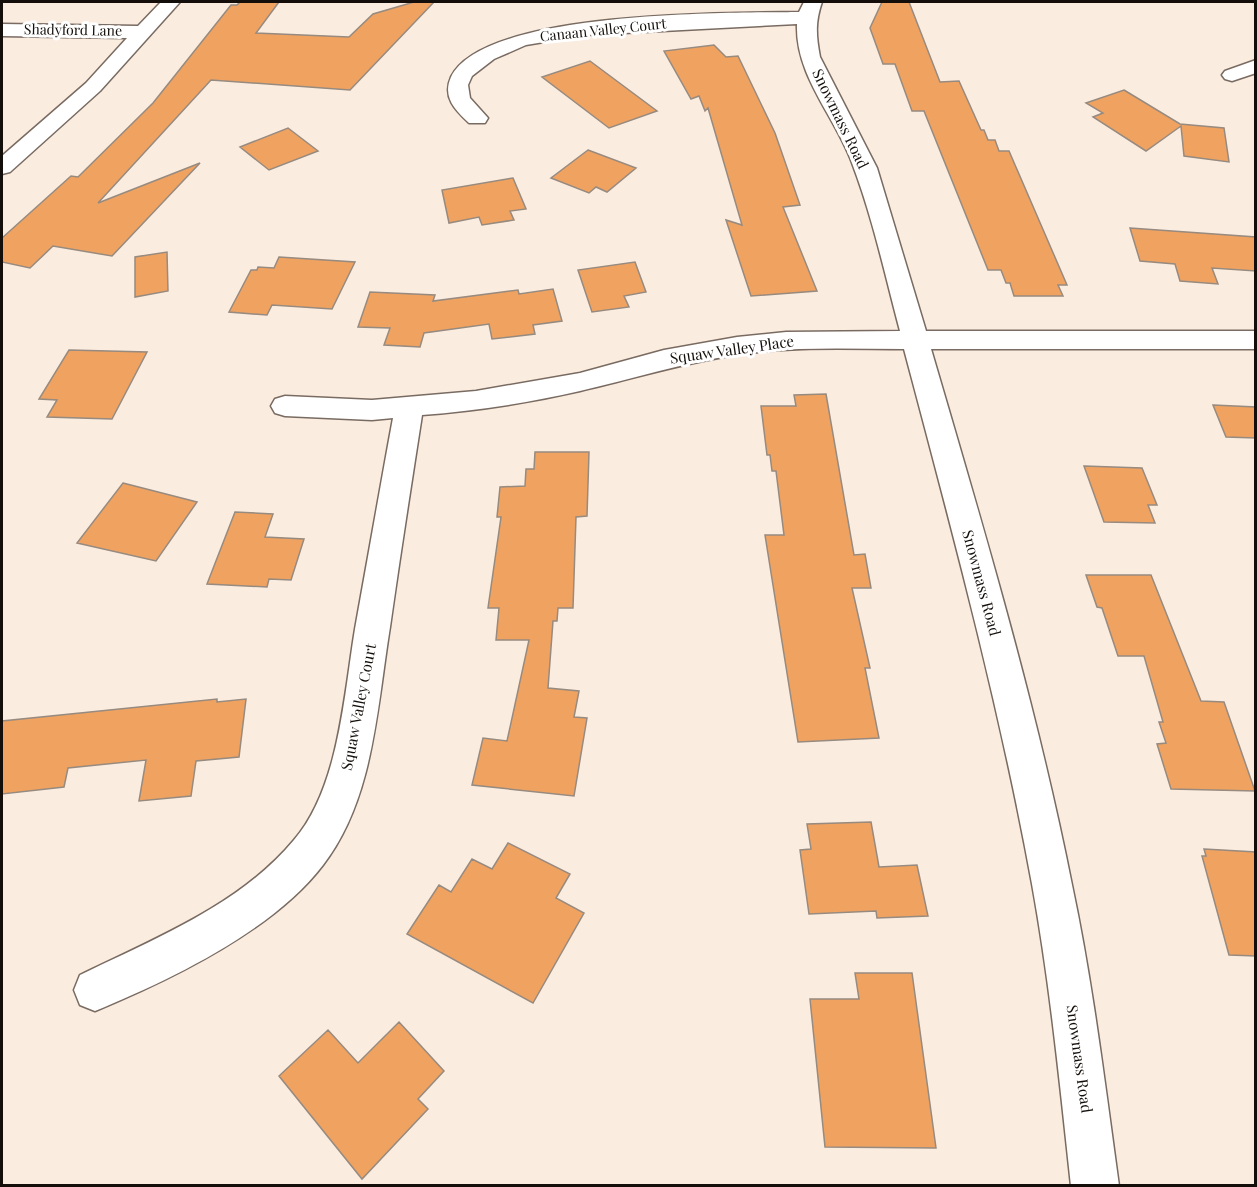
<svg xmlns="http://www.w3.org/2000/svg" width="1257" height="1187" viewBox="0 0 1257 1187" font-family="'Playfair Display',serif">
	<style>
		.building { fill: #f0a361; stroke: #978a7f; stroke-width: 1.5 }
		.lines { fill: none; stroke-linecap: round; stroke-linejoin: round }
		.minor-casing { stroke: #796b61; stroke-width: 3 }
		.minor { fill: #fff; fill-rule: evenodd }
		.labels { text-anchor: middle; stroke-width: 6; stroke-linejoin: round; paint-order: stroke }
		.far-street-label { font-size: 14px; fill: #130e0a; stroke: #fff }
		.street-label { font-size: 15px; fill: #130e0a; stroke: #fff }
	</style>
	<rect width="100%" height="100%" fill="#fbece0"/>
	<!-- building -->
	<path class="building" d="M240,2H279L256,33L349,37L373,14L414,2H434L350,90L211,80L98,203L200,163L112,256L53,246L30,268L2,262V238L71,176L78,177L153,103L231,5H237Z
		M882,2H909L940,82L959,81L981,130H984L988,140H995L999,151H1009L1067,285H1058L1063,296H1014L1010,283H1006L1001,270H988L924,111H912L895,64H883L870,28Z
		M714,45L726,57L738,56L775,133L800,205L783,207L817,291L751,296L726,220L742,225L708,108L705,111L699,96L691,99L664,51Z
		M590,61L657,111L609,128L542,77Z
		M1124,90L1180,124L1224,128L1229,162L1184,156L1181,126L1146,151L1093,117L1103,113L1086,103Z
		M288,128L318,151L269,170L240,147Z
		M588,150L636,168L607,192L596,187L589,193L551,178Z
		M513,178L526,209L510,211L514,220L482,225L479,217L449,223L442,190Z
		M1130,228L1256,237V271L1212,268L1218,284L1180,281L1175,264L1140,261Z
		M167,252L168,291L135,297V257Z
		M279,257L355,262L332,309L272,305L267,315L229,312L251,270H257L258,267L274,268Z
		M635,262L646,292L624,296L629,307L592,312L578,270Z
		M553,289L562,321L533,325L535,334L492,339L489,324L424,333L420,347L384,345L390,328L358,327L370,292L435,295L433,301L518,290L519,294Z
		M69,350L147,352L112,419L47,417L57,400L39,399Z
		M826,394L854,555L865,554L871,588H852L870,668H865L879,738L798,742L765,535H784L776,471H772L770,455H767L761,406H796L794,395Z
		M1213,405L1256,407V438L1226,437Z
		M535,452H589L587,516L576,517L573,608H558L557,621H553L548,688L579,691L574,717L587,718L574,796L472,785L483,738L507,741L529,640H496L499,608H488L501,517H497L500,487L525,486L526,469H534Z
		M1084,466L1142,468L1157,505H1148L1155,523L1104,522Z
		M123,483L197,502L156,561L77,543Z
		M235,512L273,514L265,537L304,539L291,580L269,579L267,587L207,584Z
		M1086,575H1151L1201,701L1224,702L1255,791L1171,789L1157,744L1166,743L1159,722H1163L1144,656H1118L1102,608L1097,607Z
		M217,699V702L246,699L239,757L196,761L191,796L139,801L146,760L68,768L64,787L2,794V721Z
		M871,822L879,867L917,865L928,916L877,918L876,911L809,914L800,850L811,849L807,824Z
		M508,843L570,874L556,898L584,913L533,1003L407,934L439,885L451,892L472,859L492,869Z
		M1204,849L1256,852V956L1229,955L1202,856H1206Z
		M855,973H912L936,1148L825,1147L810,999H859Z
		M399,1022L444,1071L418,1099L428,1109L362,1179L279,1076L328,1030L358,1063Z"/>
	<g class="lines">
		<defs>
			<path id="minor" d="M161,2H180L100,91L10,172L2,174V156L86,83L127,38L2,36V24L138,26Z
				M804,2H822C815,22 816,36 820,57L877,168L926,331H1256V349H931C983,526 1036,704 1072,885C1093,984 1105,1085 1119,1186H1071C1060,1085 1050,983 1032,884C999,703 951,526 904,349C848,349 791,346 736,355C682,363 632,379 580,391C528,403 475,411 422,415C411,486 400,556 390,627C377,706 374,799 323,865C273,931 170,980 95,1011L80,1005L74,990L80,975C154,939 240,905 294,840C339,788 344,695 355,629C368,558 380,488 393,418L372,420L285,416L275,413L271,406L275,399L285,396L372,400L476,391L580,373L664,350L737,337L786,332L900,331C885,275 873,218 852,163C835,116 795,76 797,24L586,35L526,45L494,59L472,76L468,85L470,98L488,118L485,123H469C455,110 442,97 451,77C484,10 730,13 799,12Z
				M1256,60V73L1232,81L1225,79L1222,75L1225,71Z"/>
		</defs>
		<!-- minor casing -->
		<use href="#minor" class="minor-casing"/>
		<!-- minor -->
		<use href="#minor" class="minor"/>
	</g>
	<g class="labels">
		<!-- far-street labels -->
		<g class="far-street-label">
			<text transform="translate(73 30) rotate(1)" y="5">Shadyford Lane</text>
			<text transform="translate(603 30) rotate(-6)" y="5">Canaan Valley Court</text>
		</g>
		<!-- street labels -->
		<g class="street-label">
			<text transform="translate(840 119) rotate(64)" y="5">Snowmass Road</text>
			<text transform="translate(732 350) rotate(-8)" y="5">Squaw Valley Place</text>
			<text transform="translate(981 583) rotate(75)" y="5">Snowmass Road</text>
			<text transform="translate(359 707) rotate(-79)" y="5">Squaw Valley Court</text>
			<text transform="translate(1079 1059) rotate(82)" y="5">Snowmass Road</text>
		</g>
	</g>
	<!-- border -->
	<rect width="1257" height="1187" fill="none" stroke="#130e0a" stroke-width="6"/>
</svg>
